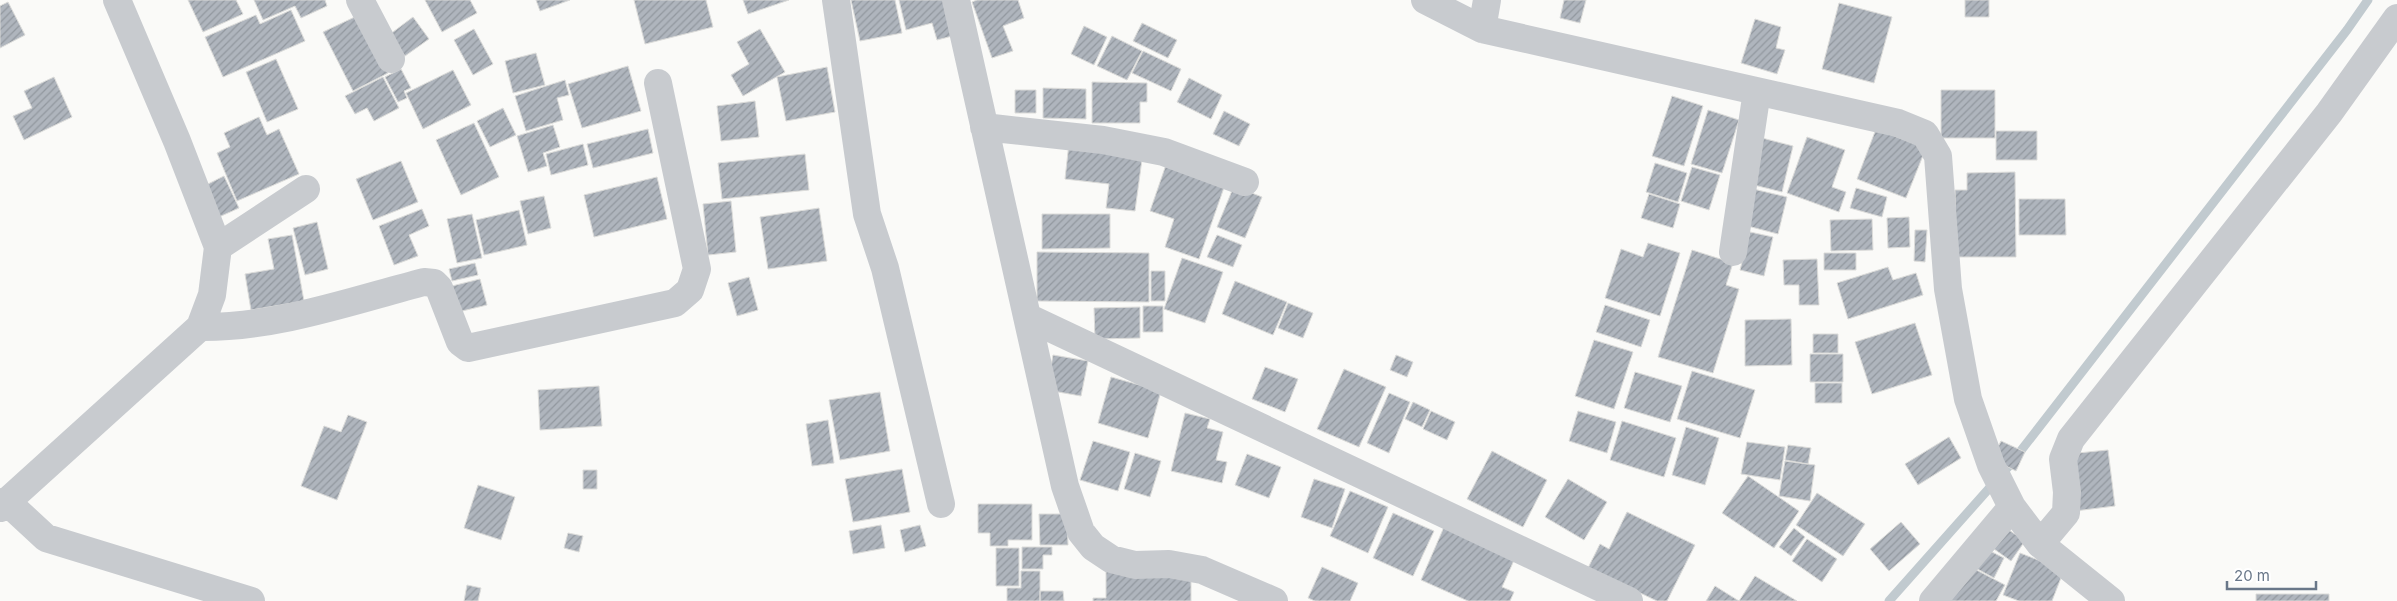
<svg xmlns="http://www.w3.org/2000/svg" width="2397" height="601" viewBox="0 0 2397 601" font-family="Inter,sans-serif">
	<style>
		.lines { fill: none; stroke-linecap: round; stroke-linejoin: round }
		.stream { stroke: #c1cacf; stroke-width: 9 }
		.building { fill: url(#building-hatch); stroke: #dcdcda }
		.minor { stroke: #c8cbcf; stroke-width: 28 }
	</style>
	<defs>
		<pattern id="building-hatch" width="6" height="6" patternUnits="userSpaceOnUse" patternTransform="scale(1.25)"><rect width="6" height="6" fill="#afb5bd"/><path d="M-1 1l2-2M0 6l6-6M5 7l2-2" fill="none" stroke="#92989f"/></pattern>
	</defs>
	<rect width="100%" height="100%" fill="#fafaf8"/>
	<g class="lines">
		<!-- stream -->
		<path class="stream" d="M1889,601L2009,466L2347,30L2368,0"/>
	</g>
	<!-- building -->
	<path class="building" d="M188,0H236L243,14L203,32Z
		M254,0H325L327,6L301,18L295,6L263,20Z
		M425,0H470L477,13L442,32Z
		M536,0H570L540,11Z
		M634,0H706L713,27L645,44Z
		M743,0H789L748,14Z
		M851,0H895L902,33L860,41Z
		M899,0H952L960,34L937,40L932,23L906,30Z
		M977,0H1018L1024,18L1003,26L1013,51L992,58L972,2Z
		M1564,0H1586L1580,23L1560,18Z
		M1965,0H1989V17H1965Z
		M8,2L25,35L0,48V6Z
		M1839,3L1892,17L1874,83L1822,69Z
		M291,10L305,41L223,77L205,37L256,15L260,24Z
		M359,15L388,73L353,91L323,32Z
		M413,17L429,39L405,56L389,35Z
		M1755,19L1781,27L1776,48L1785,50L1777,74L1741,63Z
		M1142,23L1177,40L1168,58L1133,41Z
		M1084,26L1107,37L1094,65L1071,54Z
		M474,29L493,64L473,75L454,40Z
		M760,29L785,72L743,96L731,75L749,64L737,42Z
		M1112,36L1142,51L1127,80L1097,66Z
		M1143,51L1181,69L1171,91L1132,73Z
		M536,53L545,85L513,93L505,61Z
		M276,59L298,109L267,122L246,72Z
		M628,66L641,111L582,128L568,84Z
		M827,67L835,112L786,121L777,77Z
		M401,69L411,88L404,91L407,98L398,102L385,77Z
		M453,70L471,105L423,129L406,93Z
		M54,77L72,117L24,140L13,116L32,108L24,91Z
		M383,77L399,108L374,121L367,108L355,114L345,96Z
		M1189,78L1222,95L1211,119L1177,102Z
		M565,80L569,95L557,98L563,120L526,131L515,96Z
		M1092,82L1147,83V102H1140V123H1092Z
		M1043,88L1086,89V119L1043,118Z
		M1015,90H1036V113H1015Z
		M1941,90H1995V138H1941Z
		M1672,96L1703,106L1684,166L1652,156Z
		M755,101L759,137L721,141L717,106Z
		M503,108L516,135L490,147L477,121Z
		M1708,110L1739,120L1722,173L1691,164Z
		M1224,111L1250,124L1239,146L1213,134Z
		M259,117L267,135L279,129L299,174L237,201L217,153L230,147L224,133Z
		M474,123L499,177L461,195L436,140Z
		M553,125L560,147L543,153L547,166L528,172L517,136Z
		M648,129L653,153L593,168L587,144Z
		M1876,129L1926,148L1906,198L1857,179Z
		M1996,131H2037V160H1996Z
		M1807,137L1845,150L1832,187L1846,192L1839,212L1787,193Z
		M1762,138L1793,146L1782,192L1750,184Z
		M1069,143L1143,152L1135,211L1106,208L1109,184L1065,179Z
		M583,144L588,165L551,175L546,154Z
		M805,154L809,190L722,199L718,163Z
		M1168,159L1227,179L1199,259L1165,247L1174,219L1150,211Z
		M401,161L418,202L373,220L356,179Z
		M1655,163L1687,173L1678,202L1646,192Z
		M1692,167L1720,175L1709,210L1681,201Z
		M2015,172L2016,257H1956L1955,190H1967V173Z
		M224,176L239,208L219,217L204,186Z
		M657,177L667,219L594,237L584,195Z
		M1234,186L1262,197L1245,238L1217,227Z
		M1749,188L1787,197L1778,234L1740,224Z
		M1856,188L1887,197L1882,217L1850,208Z
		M1649,194L1680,204L1673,228L1641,218Z
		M544,196L551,228L528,234L520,201Z
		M2019,199H2065L2066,235H2019Z
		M731,201L736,252L708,255L703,204Z
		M819,208L827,261L768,269L760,217Z
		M422,209L429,226L409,235L418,256L394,265L379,226Z
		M519,210L527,245L484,255L476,220Z
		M472,214L482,258L457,263L447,219Z
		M1042,214H1110V248L1042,249Z
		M1909,217L1910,247L1888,248L1887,218Z
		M1872,219L1873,250L1831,251L1830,220Z
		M317,222L328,269L305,275L293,228Z
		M1915,230H1927L1925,262L1914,261Z
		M1750,232L1773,237L1764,276L1740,270Z
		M292,235L304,301L251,310L245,274L274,269L268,239Z
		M1217,235L1242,245L1233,267L1207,257Z
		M1648,243L1680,253L1660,316L1605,298L1621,249L1643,257Z
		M1692,250L1733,263L1726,285L1739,289L1713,373L1658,357Z
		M1037,252L1149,253V302L1037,301Z
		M1824,253H1856V270H1824Z
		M1182,258L1223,272L1205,323L1164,309Z
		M1817,259L1819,305H1799V285H1784L1783,260Z
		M475,263L478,275L452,281L449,269Z
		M1888,267L1893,280L1916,273L1923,295L1848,319L1837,283Z
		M1151,271H1165V301H1151Z
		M749,277L758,310L737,316L728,283Z
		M480,279L487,305L458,312L452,286Z
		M1235,281L1287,302L1273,335L1222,314Z
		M1288,303L1313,313L1303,338L1278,328Z
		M1605,305L1650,320L1641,347L1596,332Z
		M1143,306H1163V332H1143Z
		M1140,307V338L1095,339L1094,308Z
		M1791,319L1792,365L1745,366V320Z
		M1915,323L1932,375L1872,394L1855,342Z
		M1813,334H1838V353H1813Z
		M1594,340L1633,352L1614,409L1575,396Z
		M1810,354H1843V382H1810Z
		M1053,355L1088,361L1081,396L1047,390Z
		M1396,355L1413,362L1407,377L1390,370Z
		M1265,367L1298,379L1285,412L1252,399Z
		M1344,369L1386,387L1359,447L1317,429Z
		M1692,371L1755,390L1740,438L1677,419Z
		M1635,372L1682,386L1670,422L1624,408Z
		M1111,377L1161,391L1148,438L1098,423Z
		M1815,383H1842V403H1815Z
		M599,386L602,426L540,430L538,390Z
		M880,392L890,451L840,460L829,400Z
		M1389,393L1410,402L1389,453L1367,443Z
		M1413,402L1430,410L1422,427L1405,419Z
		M1431,411L1455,422L1447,440L1423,429Z
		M1578,411L1616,422L1607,453L1569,441Z
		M1185,413L1210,419L1207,428L1223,432L1216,460L1227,462L1222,483L1171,471Z
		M348,415L367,422L337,500L301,486L324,426L341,432Z
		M828,420L834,463L812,466L806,424Z
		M1622,421L1676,438L1664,477L1610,460Z
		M1686,427L1719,438L1705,485L1672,475Z
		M1949,437L1961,458L1918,485L1905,464Z
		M1093,441L1130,452L1118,491L1080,480Z
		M2001,441L2025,452L2016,471L1992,459Z
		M1747,442L1785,447L1780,480L1741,474Z
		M1788,445L1811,448L1808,464L1785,460Z
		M2108,450L2115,506L2075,511L2068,454Z
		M1492,451L1547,480L1523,527L1467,499Z
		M1135,453L1161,461L1150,497L1124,489Z
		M1247,454L1281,467L1269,498L1235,485Z
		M1785,461L1815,465L1810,501L1779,496Z
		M902,469L910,512L853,522L845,479Z
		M583,470H597V489H583Z
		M1748,476L1799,511L1774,548L1722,513Z
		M1314,479L1345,489L1332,528L1301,517Z
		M1568,479L1607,502L1584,540L1545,517Z
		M478,485L515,497L501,540L464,528Z
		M1350,491L1388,507L1368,553L1330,536Z
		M1817,493L1865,524L1843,556L1796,525Z
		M978,504H1032V540H1008V546H990V533H978Z
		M1627,512L1695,545L1667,601H1657L1588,568L1600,544L1609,549Z
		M1393,513L1434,531L1413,576L1373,558Z
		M1039,514H1067L1068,545H1040Z
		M1901,522L1920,544L1889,571L1870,549Z
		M2000,524L2025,541L2011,561L1987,544Z
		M881,525L885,548L853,554L849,531Z
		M920,525L926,546L905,552L900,530Z
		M1444,527L1515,558L1502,587L1514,592L1510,601H1468L1421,580Z
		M1794,528L1805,537L1791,556L1779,547Z
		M568,533L583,536L579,552L564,548Z
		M1807,539L1837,559L1822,582L1792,561Z
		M1980,546L2004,558L1994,578L1970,565Z
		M1022,547H1052V555H1043V569H1022Z
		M996,548H1019V586H996Z
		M2020,553L2064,570L2052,601H2019L2003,595Z
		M1965,564L2005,585L1996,601H1944Z
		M1322,567L1358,583L1350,601H1315L1308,598Z
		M1106,570L1191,578V601H1093V598H1106Z
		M1021,571H1040V601H1007V588H1021Z
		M1755,576L1797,601H1706L1715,586L1739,601Z
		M467,585L481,588L478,601H464Z
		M1040,591H1063L1064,601H1040Z
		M2256,594H2329V601H2256Z"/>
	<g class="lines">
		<!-- minor -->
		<path class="minor" d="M360,0L391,59
			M836,0L867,214L885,268L941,504
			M956,0L1065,486L1081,532L1093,547L1111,559L1135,565L1169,564L1202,570L1274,601
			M1425,0L1482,29
			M1487,0L1482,29L1898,123L1925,134L1938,156L1948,289L1968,399L1991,465L2012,507L2040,544L2111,601
			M984,127L1103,140L1164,152L1245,182
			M218,247L306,189
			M1733,252L1757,91
			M1027,317L1629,601
			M200,327C276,328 351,301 424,282L434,283L439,288L460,342L468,348L675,303L690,290L697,269L658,83
			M6,501L46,538L251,601
			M0,508L200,327L212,295L218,247L177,141L117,0
			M2040,544L2066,513L2067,492L2063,459L2071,439L2329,113L2397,18
			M1933,601L2012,507"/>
	</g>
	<!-- scale -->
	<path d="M2227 581v8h89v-8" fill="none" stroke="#697789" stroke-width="2.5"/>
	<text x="2234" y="581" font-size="15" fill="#697789" stroke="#ffffff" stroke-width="4" paint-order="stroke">20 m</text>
</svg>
